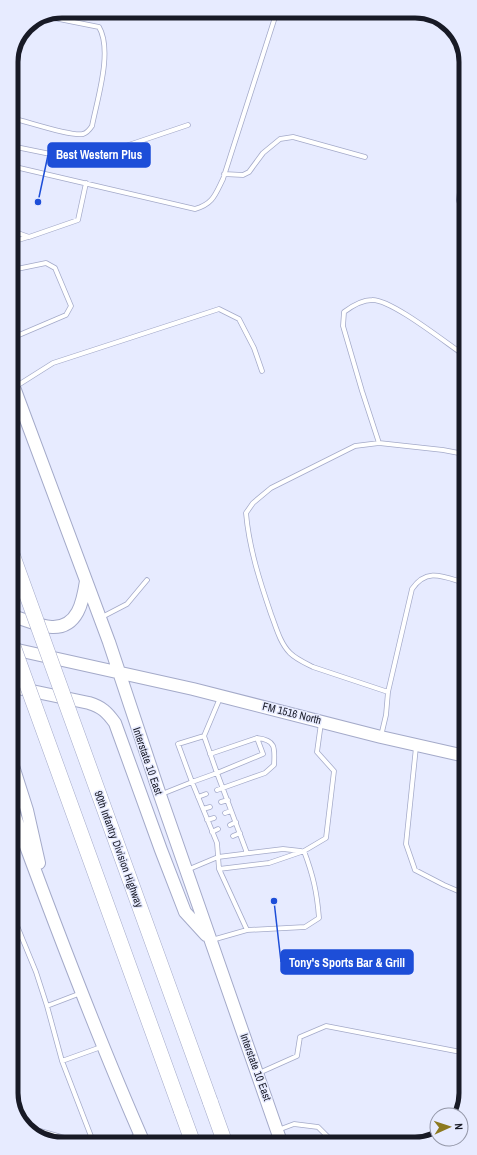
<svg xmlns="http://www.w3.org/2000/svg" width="477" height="1155" viewBox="0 0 477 1155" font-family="'Archivo Narrow',sans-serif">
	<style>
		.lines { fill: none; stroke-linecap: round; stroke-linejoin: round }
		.service-casing { stroke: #a4aac9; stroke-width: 5.5 }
		.minor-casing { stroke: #a4aac9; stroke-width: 10 }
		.secondary-casing { stroke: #a4aac9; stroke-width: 14 }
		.motorway-casing { stroke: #a4aac9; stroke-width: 16 }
		.service { stroke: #fff; stroke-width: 4 }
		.minor { stroke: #fff; stroke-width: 8 }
		.secondary { stroke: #fff; stroke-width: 12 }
		.motorway { stroke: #fff; stroke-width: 15 }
		.motorway-bridge-casing { stroke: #a4aac9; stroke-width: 16; stroke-linecap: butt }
		.motorway-bridge { stroke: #fff; stroke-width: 15 }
		.labels { text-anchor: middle; stroke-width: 3; stroke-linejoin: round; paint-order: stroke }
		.street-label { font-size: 11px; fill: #181a26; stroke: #e7ebff }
		.rim { fill: none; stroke: #181a26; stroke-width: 5 }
		.leader { fill: none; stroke: #1d4ed8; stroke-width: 1.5 }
		.callout-dot { fill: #1d4ed8; stroke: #e7ebff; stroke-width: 1.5 }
		.callout { fill: #1d4ed8; stroke: #1d4ed8; stroke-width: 1.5 }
		.callout-label { font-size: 12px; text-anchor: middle; font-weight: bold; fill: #fff }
	</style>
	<rect width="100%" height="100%" fill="#e7ebff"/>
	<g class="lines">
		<defs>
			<path id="service" d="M11,118C26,121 71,137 83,134C87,133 90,129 92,126C97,100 113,51 99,27L49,17
				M11,146L70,158L93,157L188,125
				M11,166L195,209C213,204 215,195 223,179L277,11
				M224,174L243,175L249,172L263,153L280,139L293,137L365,157
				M12,231L29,237L78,220L86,183
				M12,242L28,237
				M12,270L46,263L55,268L71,306L66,315L12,338
				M15,387L53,363L219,309L239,319L254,348L262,371
				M379,443L362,391L343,326L344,312C352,306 361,300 372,300C391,299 446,343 464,355
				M463,583L465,575
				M102,617L127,604L147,580
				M388,692L313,667C305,663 296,659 290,653C280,643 276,627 271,614C260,582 249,548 246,513L253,503L271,488L355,446L379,443L443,450L464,454
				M204,736L217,773L192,782L217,843L219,869L247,930L212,940
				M381,736L386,715L388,692L412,589C427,567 444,577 465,583
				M416,747L406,844L415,870L444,885L465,894
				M210,754L257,738L263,754L217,773L247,853
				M217,790L265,773L274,765C275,748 276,740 257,738
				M162,794L192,782L178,744L204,736L220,698
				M198,797L206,794
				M221,802L228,800
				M203,809L210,807
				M225,813L231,811
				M207,820L214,818
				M230,825L236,822
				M212,832L218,829
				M233,836L240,833
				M219,869L269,863L304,851L326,838L334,771L317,752L321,723
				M187,870L218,857L283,849L301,851
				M13,916L36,972L47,1006L81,993
				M247,930L305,927L319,918C317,892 313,875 304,851
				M47,1006L62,1061
				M259,1073L297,1056L300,1037L326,1026L466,1053
				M26,1127L86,1144
				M278,1130L294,1124L318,1127L333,1142
				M122,1143L139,1134
				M94,1144L62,1061L101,1047"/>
			<path id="minor" d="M464,179L461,200L464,209"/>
			<path id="secondary" d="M12,382L109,642L160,795L281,1142
				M12,616C24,619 40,627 52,627C78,628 83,601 86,581
				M13,649L193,689L381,737L465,756
				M13,687L89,703C102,707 107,712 115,723L161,850L185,912L206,935
				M13,766L27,810L39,863
				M13,811C54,923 96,1034 144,1143"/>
			<path id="motorway" d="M210,1101L225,1143
				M181,1110L193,1143"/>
		</defs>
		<!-- service casing -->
		<use href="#service" class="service-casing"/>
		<!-- minor casing -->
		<use href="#minor" class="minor-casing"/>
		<!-- secondary casing -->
		<use href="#secondary" class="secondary-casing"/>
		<!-- motorway casing -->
		<use href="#motorway" class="motorway-casing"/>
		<!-- service -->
		<use href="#service" class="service"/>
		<!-- minor -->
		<use href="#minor" class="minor"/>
		<!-- secondary -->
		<use href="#secondary" class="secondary"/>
		<!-- motorway -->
		<use href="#motorway" class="motorway"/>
		<defs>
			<path id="motorway-bridge" d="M12,554L210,1101
				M13,646L181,1110"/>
		</defs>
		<!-- motorway-bridge casing -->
		<use href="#motorway-bridge" class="motorway-bridge-casing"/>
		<!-- motorway-bridge -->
		<use href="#motorway-bridge" class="motorway-bridge"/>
	</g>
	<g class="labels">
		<!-- street labels -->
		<g class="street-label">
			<text transform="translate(292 713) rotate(14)" y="4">FM 1516 North</text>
			<text transform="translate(148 761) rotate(71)" y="4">Interstate 10 East</text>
			<text transform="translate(119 849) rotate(70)" y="4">90th Infantry Division Highway</text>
			<text transform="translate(256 1067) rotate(70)" y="4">Interstate 10 East</text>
		</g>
	</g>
	<!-- crop -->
	<path d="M0 0H477V1155H0ZM62 18H415A44 44 0 0 1 459 62V1093A44 44 0 0 1 415 1137H62A44 44 0 0 1 18 1093V62A44 44 0 0 1 62 18Z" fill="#e7ebff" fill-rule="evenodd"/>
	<path class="rim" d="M62 18H415A44 44 0 0 1 459 62V1093A44 44 0 0 1 415 1137H62A44 44 0 0 1 18 1093V62A44 44 0 0 1 62 18Z"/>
	<!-- callouts -->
	<path class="leader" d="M38 202L48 155M274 901L281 962"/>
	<g class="callout-dot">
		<circle cx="38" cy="202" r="4"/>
		<circle cx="274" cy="901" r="4"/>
	</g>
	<g class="callout">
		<rect x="48" y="143" width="102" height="24" rx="4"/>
		<rect x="281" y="950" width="132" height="24" rx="4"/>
	</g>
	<g class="callout-label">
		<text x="99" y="159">Best Western Plus</text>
		<text x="347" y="967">Tony's Sports Bar &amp; Grill</text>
	</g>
	<!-- north arrow -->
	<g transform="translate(449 1127) rotate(87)"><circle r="19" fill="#e7ebff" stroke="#9497a8"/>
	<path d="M0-3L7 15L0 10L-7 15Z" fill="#8c791f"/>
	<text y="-6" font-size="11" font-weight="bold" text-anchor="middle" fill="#181a26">N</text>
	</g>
</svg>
